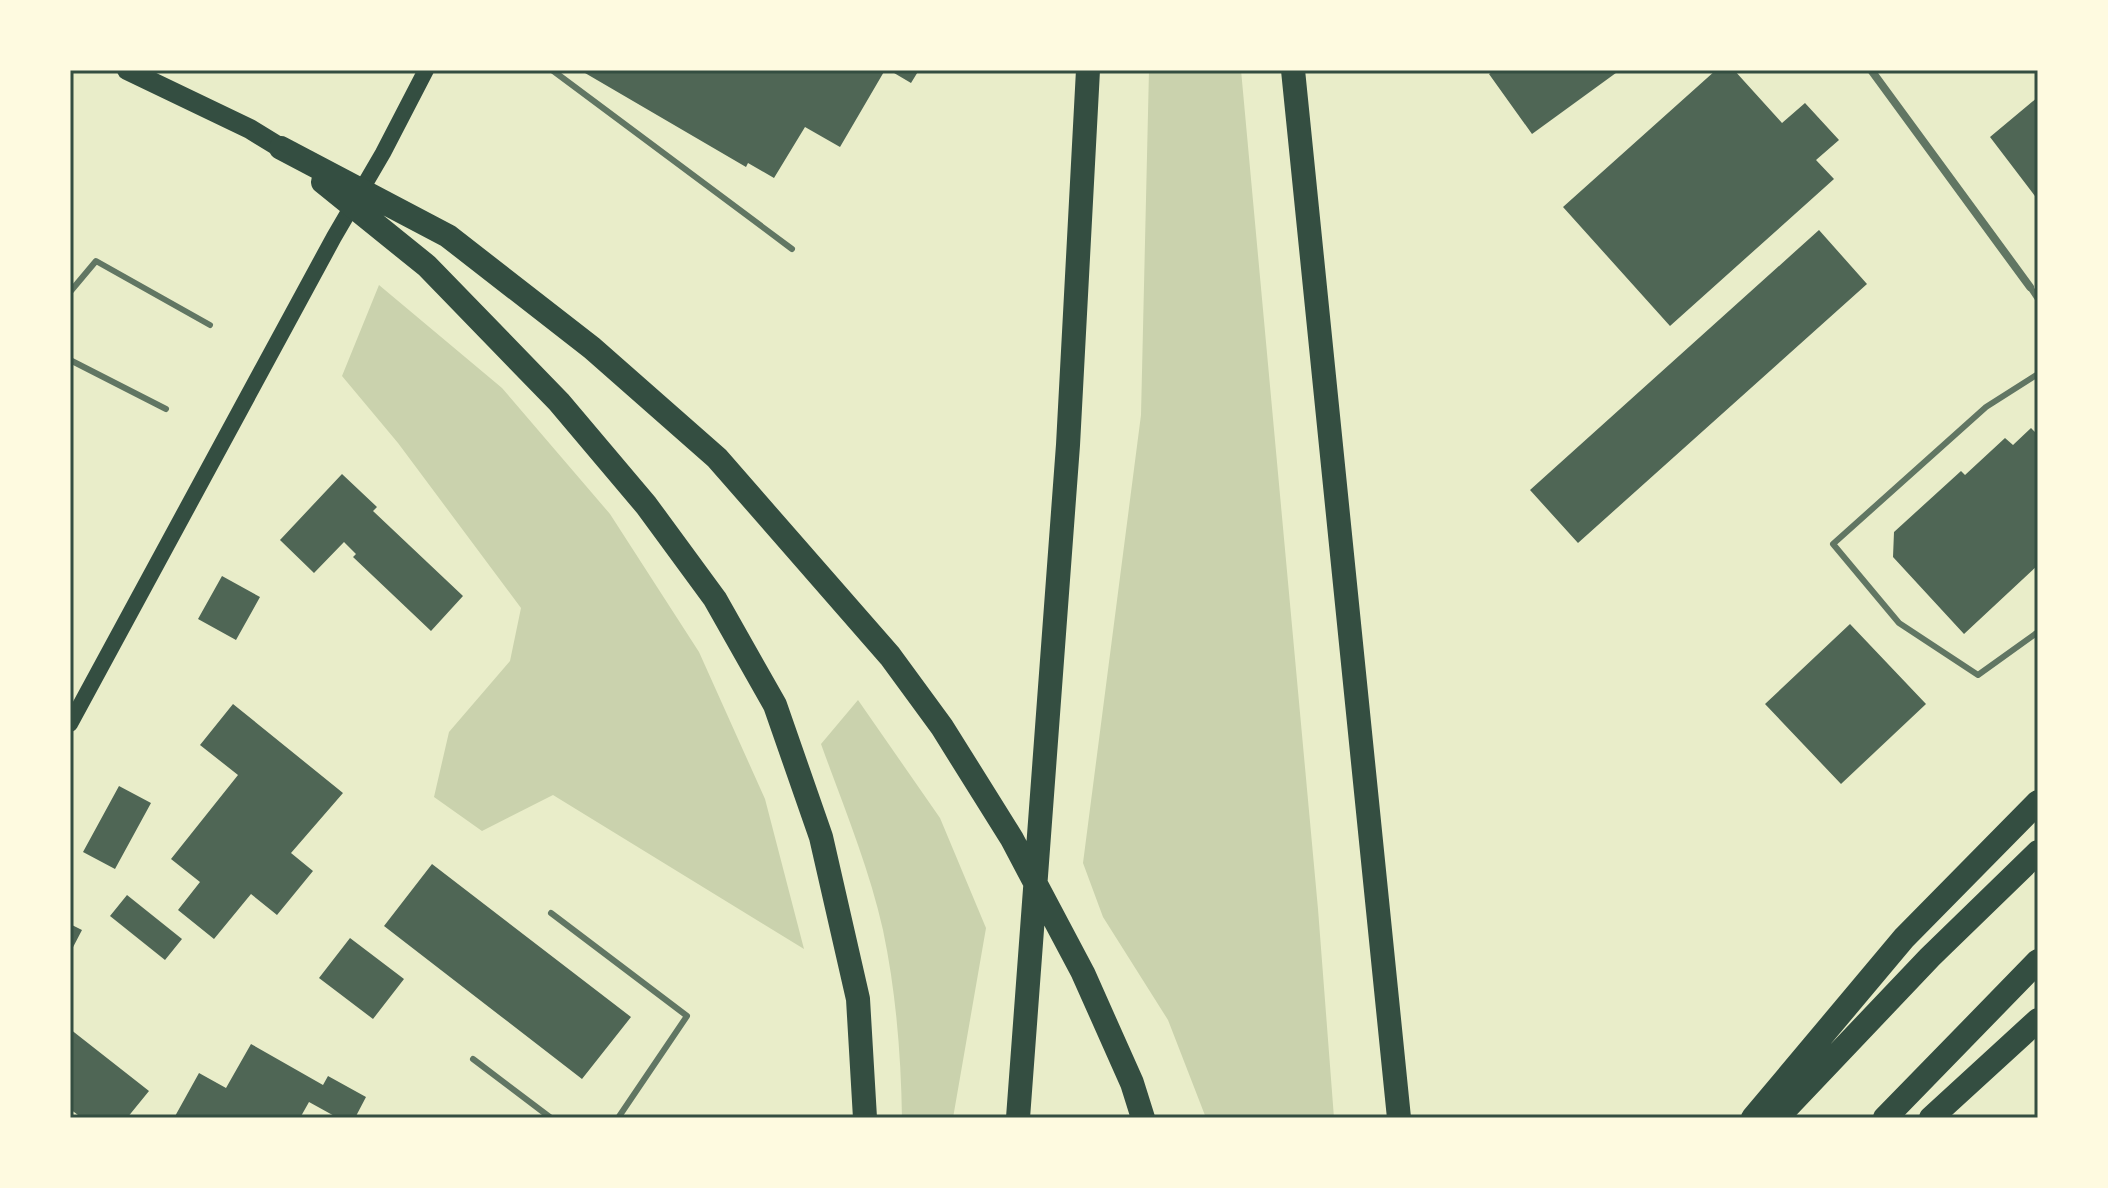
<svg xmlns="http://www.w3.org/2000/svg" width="2108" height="1188" viewBox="0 0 2108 1188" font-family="'DejaVu Sans',sans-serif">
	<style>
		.green { fill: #cad2ad }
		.building { fill: #4f6655 }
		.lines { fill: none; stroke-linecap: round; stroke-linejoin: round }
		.service { stroke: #617663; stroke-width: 6 }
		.minor { stroke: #617663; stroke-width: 8 }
		.secondary { stroke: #344e41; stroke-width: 16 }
		.primary { stroke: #344e41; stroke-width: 20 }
		.motorway { stroke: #344e41; stroke-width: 24 }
		.neatline { fill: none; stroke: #344e41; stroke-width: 3 }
	</style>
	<rect width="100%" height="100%" fill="#e9edc9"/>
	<!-- green -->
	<path class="green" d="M1149,70H1241L1318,909L1334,1118H1206L1168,1020L1103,917L1083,863L1141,415Z
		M379,285L502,388L610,514L699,652L765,799L804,949L553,795L482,831L434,797L449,732L510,661L521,608L398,443L342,376Z
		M858,700L940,818L986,928L953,1118H902C901,1055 896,992 883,930C869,867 843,805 821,744Z"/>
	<!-- building -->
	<path class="building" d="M586,70H885L840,147L805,127L774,178L748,163L746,167L585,73Z
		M889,70H919L911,83Z
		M1495,70H1620L1532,134L1489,74Z
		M1716,70H1734L1782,123L1805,103L1839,140L1816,160L1834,179L1670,326L1563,207Z
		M2038,97V200L1990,137Z
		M1819,230L1867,284L1578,543L1530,490Z
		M2031,428L2038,435V565L1964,634L1893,557L1894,532L1961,471L1965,475L2005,438L2013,445Z
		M342,474L377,507L373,511L463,596L431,631L353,557L356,554L344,542L314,573L280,540Z
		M222,576L260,597L236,640L198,619Z
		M1850,624L1926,704L1841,784L1765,704Z
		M233,704L343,793L291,853L313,871L277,915L251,894L214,939L178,910L200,882L171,859L238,775L200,745Z
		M119,786L151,803L115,869L83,852Z
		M432,864L631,1017L582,1079L384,926Z
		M127,895L182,939L165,960L110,916Z
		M70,924L82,930L70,953Z
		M350,938L404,979L373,1019L319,978Z
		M70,1029L149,1091L127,1118H82L70,1109Z
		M251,1044L323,1085L328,1076L366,1097L355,1118H338L309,1102L300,1118H174L199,1073L226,1088Z"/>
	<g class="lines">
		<!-- service -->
		<path class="service" d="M552,70L792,249
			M2030,287L2038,299
			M70,292L96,261L210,325
			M70,360L166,409
			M2038,374L1986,407L1833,544L1899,623L1978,675L2038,632
			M551,913L687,1016L618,1118
			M473,1059L551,1118"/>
		<!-- minor -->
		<path class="minor" d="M1871,70L2030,287"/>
		<!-- secondary -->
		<path class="secondary" d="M70,724L334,237L383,153L426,70"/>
		<!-- primary -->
		<path class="primary" d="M127,70L250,129L281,148"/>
		<!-- motorway -->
		<path class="motorway" d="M1293,70L1399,1118
			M281,148L448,236L592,348L717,458L890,656L942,727L1012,839L1083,973L1132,1083L1143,1118
			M323,182L427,266L559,402L646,505L715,599L775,705L821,837L858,999L865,1118
			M1018,1118L1068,445L1088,70
			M1753,1118L1904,938L2038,802
			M1777,1118L1930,957L2038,852
			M1885,1118L2038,961
			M1931,1118L2038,1020"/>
	</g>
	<!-- border -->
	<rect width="2108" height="1188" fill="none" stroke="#fefae0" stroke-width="144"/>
	<rect x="72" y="72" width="1964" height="1044" class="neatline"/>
</svg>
